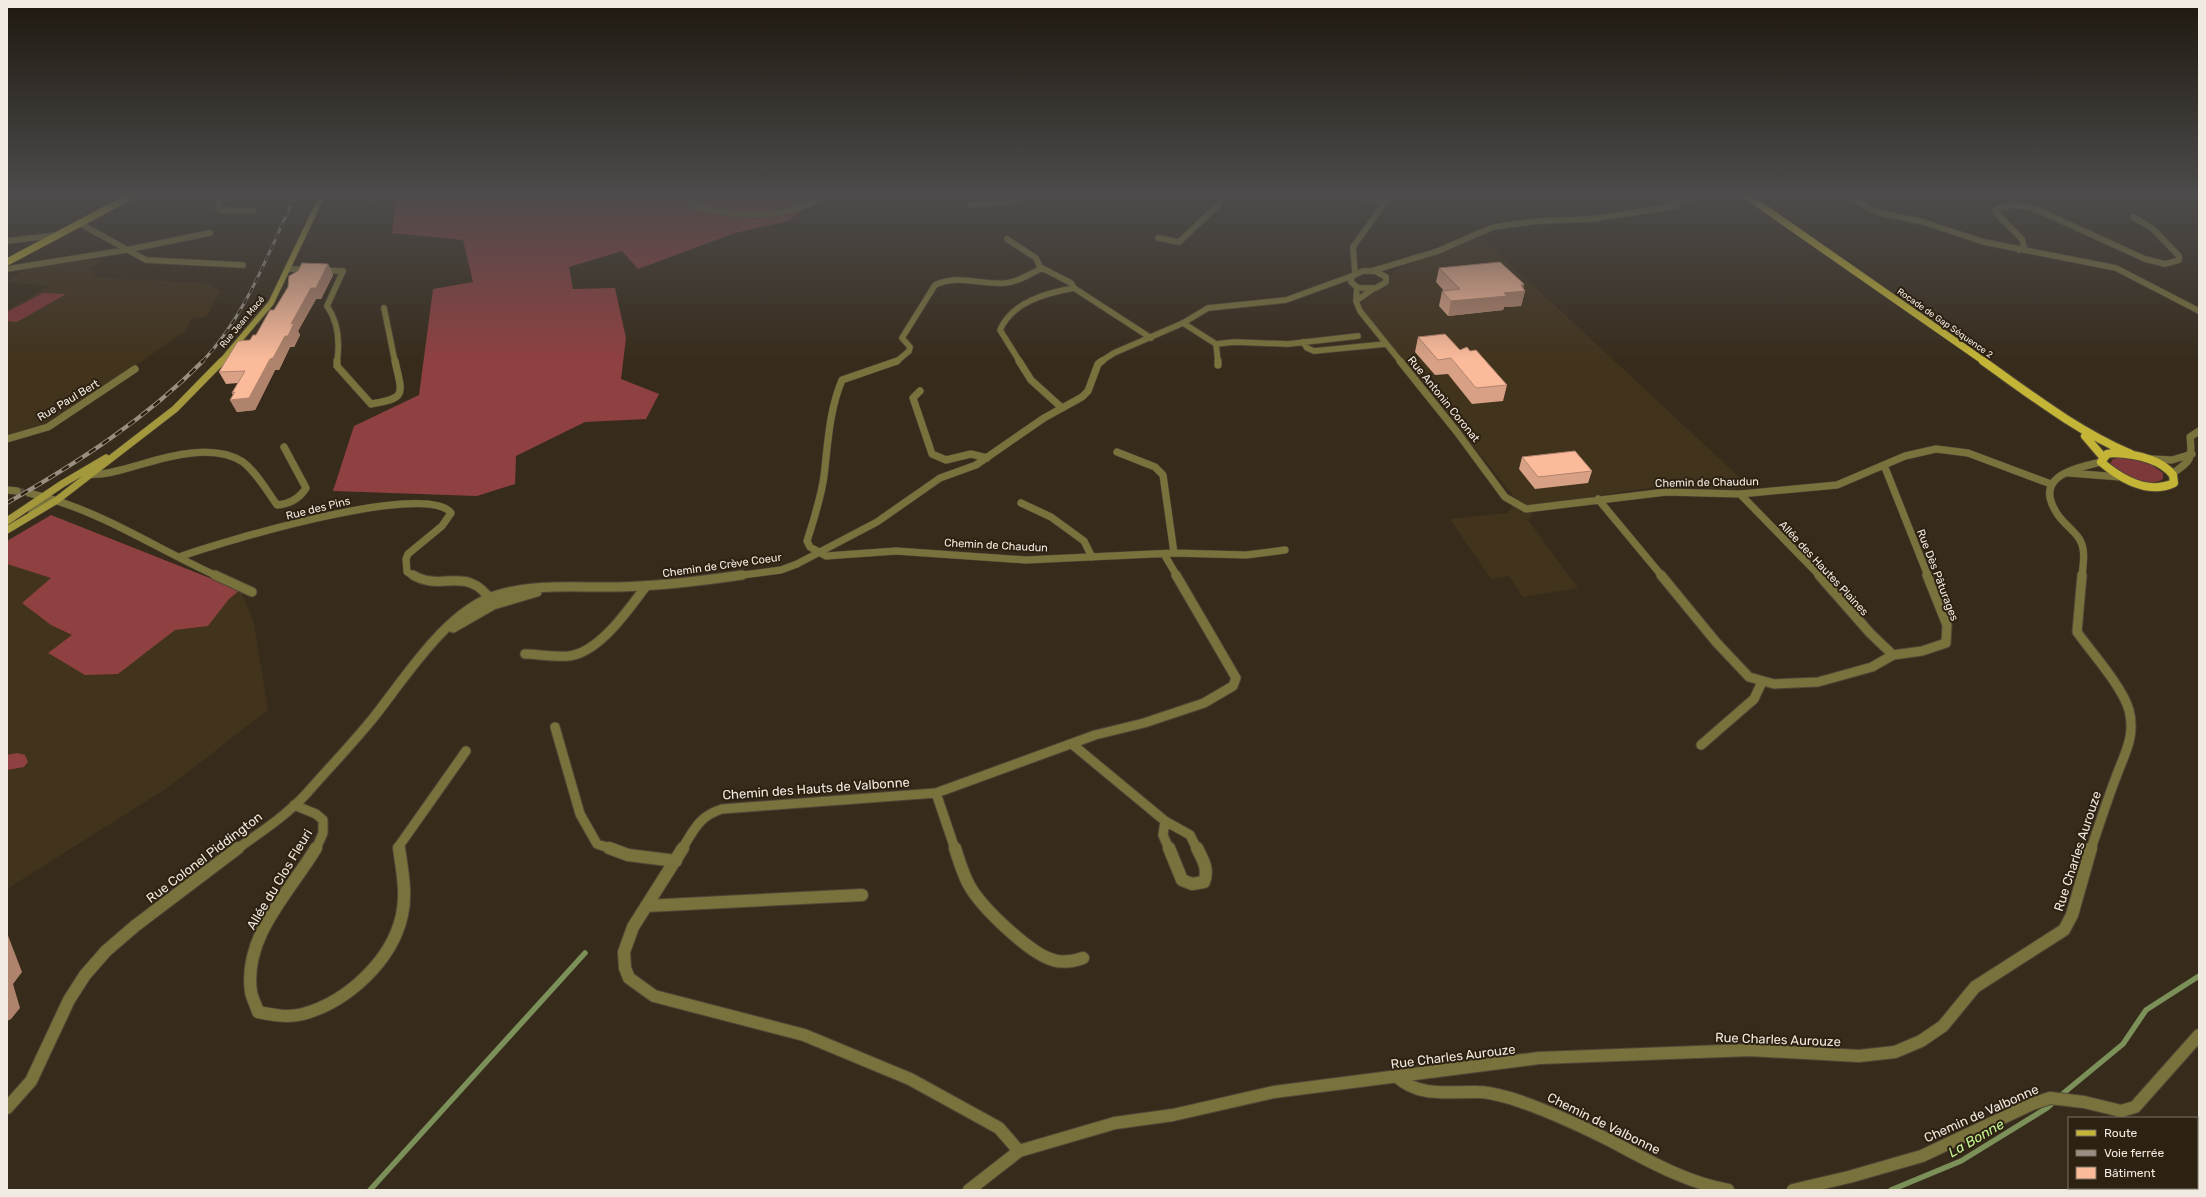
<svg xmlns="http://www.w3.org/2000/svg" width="2206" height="1197" viewBox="0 0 2206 1197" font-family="Rubik,sans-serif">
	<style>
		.built { fill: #42331d }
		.green { fill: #7f3839 }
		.forest { fill: #8f4041 }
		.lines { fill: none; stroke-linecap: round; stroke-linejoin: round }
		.stream { stroke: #7c905a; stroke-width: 5.5 }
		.tertiary-tunnel { stroke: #534839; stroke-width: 7; stroke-dasharray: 7 3.5; stroke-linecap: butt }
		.pedestrian-casing { stroke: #514737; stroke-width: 7 }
		.minor-far3-casing { stroke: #514737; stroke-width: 7 }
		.minor-far2-casing { stroke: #514737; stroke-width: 8 }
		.minor-far1-casing { stroke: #514737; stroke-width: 11 }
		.minor-casing { stroke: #514737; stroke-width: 14 }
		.tertiary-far3-casing { stroke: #514737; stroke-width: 7 }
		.tertiary-far2-casing { stroke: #514737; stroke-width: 8 }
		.tertiary-far1-casing { stroke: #514737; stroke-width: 11 }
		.tertiary-casing { stroke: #514737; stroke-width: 14 }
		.secondary-far1-casing { stroke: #514737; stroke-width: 7 }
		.secondary-casing { stroke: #514737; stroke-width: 8 }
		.primary-far1-casing { stroke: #514737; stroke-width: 8 }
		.primary-casing { stroke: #514737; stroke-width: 10 }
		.pedestrian { stroke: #79723c; stroke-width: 5.5 }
		.minor-far3 { stroke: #79723c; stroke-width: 5.5 }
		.minor-far2 { stroke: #79723c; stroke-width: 7 }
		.minor-far1 { stroke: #79723c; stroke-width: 9 }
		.minor { stroke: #79723c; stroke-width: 12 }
		.tertiary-far3 { stroke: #79723c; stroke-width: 5.5 }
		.tertiary-far2 { stroke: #79723c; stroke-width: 7 }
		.tertiary-far1 { stroke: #79723c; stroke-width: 9 }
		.tertiary { stroke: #79723c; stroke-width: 12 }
		.secondary-far1 { stroke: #a3983c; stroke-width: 5.5 }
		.secondary { stroke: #a3983c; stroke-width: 7 }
		.primary-far1 { stroke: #c4b536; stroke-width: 7 }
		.primary { stroke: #c4b536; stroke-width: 8 }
		.rail-far1-casing { stroke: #999083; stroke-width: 3 }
		.rail-casing { stroke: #999083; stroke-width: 4 }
		.rail-far1 { stroke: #2d2212; stroke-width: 2; stroke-dasharray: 6; stroke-linecap: butt }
		.rail { stroke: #2d2212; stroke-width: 2.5; stroke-dasharray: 8; stroke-linecap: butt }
		.wall { fill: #d8a185 }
		.shaded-wall { fill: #b0836c }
		.building { fill: #fbbb9b; stroke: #b0836c }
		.labels { text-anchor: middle; stroke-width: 4; stroke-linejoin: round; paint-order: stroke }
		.far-street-label { font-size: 9px; fill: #f1eae0; stroke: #2d2212 }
		.street-label { font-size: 11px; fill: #f1eae0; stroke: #2d2212 }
		.near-street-label { font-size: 13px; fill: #f1eae0; stroke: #2d2212 }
		.near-water-label { font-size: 14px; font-style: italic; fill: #c4f490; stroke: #2d2212 }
	</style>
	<rect width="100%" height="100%" fill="#372c1c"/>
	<!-- built -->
	<path class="built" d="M339,194H380L377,203L370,204L369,206L332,210Z
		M1479,235L1751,488L1734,489L1655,487L1539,505L1528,520L1578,588L1523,597L1509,576L1491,579L1450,519L1508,513L1517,500L1364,311L1361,300L1371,293L1385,288L1391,282V276L1395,270Z
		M108,258L86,270L98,271L92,276L103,278L206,283L221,291L206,317L192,318L186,330L134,367L43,424L7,435V310L49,286L7,282V280L31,267Z
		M51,515L240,590L253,619L268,710L167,788L7,889V541Z"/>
	<!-- green -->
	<path class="green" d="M43,293L66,294L17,322L7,321V312Z
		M2123,457L2147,462L2163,473V479C2144,490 2125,474 2110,464L2113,459Z"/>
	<!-- forest -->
	<path class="forest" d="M425,194H818L789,221L735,233L638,269L622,251L569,267L573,289L615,288L626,338L621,379L659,394L646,419L585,422L516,456L515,484L477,496L333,491L354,426L419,395L433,289L473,282L463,240L392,233L395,203Z
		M51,515L240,590L229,599L208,626L175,630L118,674L85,675L48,653L72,635L51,625L22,603L51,578L7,564V541Z
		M17,753L25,755L28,762L24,767L7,770V755Z"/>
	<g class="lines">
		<!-- stream -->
		<path class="stream" d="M2060,1096L2123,1044L2146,1010L2199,976
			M370,1190L585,953
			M1891,1190L1961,1161L2047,1108L2055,1101"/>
		<!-- tertiary-tunnel -->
		<path class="tertiary-tunnel" d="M17,491L29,493"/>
		<defs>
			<path id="pedestrian" d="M7,241L57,235"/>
			<path id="minor-far3" d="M221,194L218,208L220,210L253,211
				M1346,194L1386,202
				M1848,194L1868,208L1880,213L1920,221L1984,242L2116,268L2199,311
				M1672,202L1693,198L1691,194
				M692,203L695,207C749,219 782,219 832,194
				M970,205L1016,201L1032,194
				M79,223L146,260L243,265
				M1158,238L1179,242L1218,205L1222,194
				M1007,239L1036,258L1040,267L1071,283L1074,288L1151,338
				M2019,250L2024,247L2022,239L1996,213V209L2015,205L2038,210L2145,259L2165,264L2179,260V256L2152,228L2133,217
				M7,269L126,250L210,233
				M289,269L343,271L327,306C339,323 340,342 337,362
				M1372,271L1438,251L1493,227L1538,221L1592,219L1676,206L1672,202L1641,194
				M1357,287L1356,301L1360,311L1401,362
				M1356,301L1373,289
				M384,308L395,362
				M1183,323L1216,344L1218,362
				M1303,342L1307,348L1314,351L1386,344
				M1216,344L1234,342L1288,344L1358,336
				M896,362L909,351L910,347L902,338L935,285C958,274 981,285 1005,283C1018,282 1030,274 1042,268
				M1020,362L1000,330C1012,302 1046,293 1074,288"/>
			<path id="minor-far2" d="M337,361V366L371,404C408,398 402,394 395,361
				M897,361L842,380C829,411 828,443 824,476C821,498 814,519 807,541L810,547L826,556L896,551L1026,560L1174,553L1246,555L1285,550
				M1019,361L1031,380L1062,408
				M1218,361V365
				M1400,361L1457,432L1505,497L1526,509L1666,492L1740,494L1837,485L1905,456L1936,449L1968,453L2051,484
				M920,391L913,398L932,454L946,460L971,454L987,458
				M7,439L48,427L135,369
				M1117,452L1155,467L1163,475L1174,553
				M1884,465L1928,576
				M85,474C104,476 121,470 139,465C169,456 214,443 243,462C257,473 267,491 277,505C290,504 299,499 306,488L284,447
				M1740,494L1820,576
				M1598,499L1662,576
				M1021,503L1051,517L1084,541L1092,557
				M32,513L42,504L44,497C106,514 159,550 217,576
				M1164,554L1177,576
				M179,557C218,543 426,480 451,513L442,526L408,554L406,559L407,572L414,576"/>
			<path id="minor-far1" d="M215,575L252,592
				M413,575C443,593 467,563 493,603
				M1661,575L1716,642L1749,677L1774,684L1818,682L1872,667L1893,655L1922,651L1946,643L1947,625L1927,575
				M1819,575L1870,633L1893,655
				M525,654C541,654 559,659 574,655C602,648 629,609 646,586
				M555,727L580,814L597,844L612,849
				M1072,744L1165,821
				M1701,745L1754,699L1762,682
				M936,793L955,849
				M294,805L316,814L323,820V833L316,849
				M1165,821L1190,835L1197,849
				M1165,821L1163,835L1169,849
				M399,849V846L466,751
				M682,849C694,830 699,816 722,809L936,793L1095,735L1144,723L1204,703L1233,686L1236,678L1176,575"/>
			<path id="minor" d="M316,848C290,892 243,936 251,992C252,998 256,1005 258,1012C273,1015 288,1018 303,1014C347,1002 392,961 402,915C407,893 402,870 399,848
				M609,848L628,855L676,861
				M683,848L633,927L624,952L625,968L629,978L654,996L804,1035L910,1079L999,1128L1019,1151
				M955,848C959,861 963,874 969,885C981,907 1029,953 1053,960C1062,963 1074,961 1083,958
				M1169,848L1182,880L1192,884L1204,882C1209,869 1203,860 1197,848
				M646,906L862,895
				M1397,1077C1421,1098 1448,1091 1478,1092C1490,1092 1502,1096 1513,1099C1547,1110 1579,1125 1611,1141C1649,1161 1685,1182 1728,1190
				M1793,1190L1849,1177L1922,1156L2032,1104L2050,1098L2084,1102L2121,1111L2135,1107L2199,1035"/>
			<path id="tertiary-far3" d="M1363,271H1375L1386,277V282L1376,288H1358L1351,282L1352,276Z
				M1355,273L1353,247L1391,194
				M1100,362L1114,353L1183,323L1208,308L1286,300L1352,276"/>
			<path id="tertiary-far2" d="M2152,459L2172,460L2192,454
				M2069,473L2120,477
				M2172,474C2190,461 2193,460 2190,437L2199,431
				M7,490L17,491
				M29,493L44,497
				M735,576L781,570L797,564L877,522L940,478L976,465L1044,418L1082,397L1088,391L1098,364L1102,361
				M2082,576C2083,565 2086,551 2080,540C2075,531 2064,524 2058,515C2032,477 2072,469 2101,462"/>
			<path id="tertiary-far1" d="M2082,575L2077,632C2092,653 2122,686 2129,710C2136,736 2124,755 2116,777C2107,801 2099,825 2091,849
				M453,628L493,605L537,592
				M237,849C261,832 287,815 307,793C329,768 353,743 374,717C405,678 447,610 497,595C535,583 580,588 619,587C661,586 701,581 742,575"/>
			<path id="tertiary" d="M7,1108L31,1081L69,1000L85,975L106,951L135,926L238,848
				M969,1190L1019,1151L1115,1123L1173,1115L1274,1092L1539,1058L1750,1050L1859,1056L1895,1052L1921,1041L1943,1026L1975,987L2064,930L2072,915L2091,848"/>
			<path id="secondary-far1" d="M221,362L271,303L323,194"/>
			<path id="secondary" d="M7,521L62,484L106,458
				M7,530L57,500L175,409L222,361"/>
			<path id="primary-far1" d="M1744,194L1985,362
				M7,262L135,194"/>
			<path id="primary" d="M1983,361C2031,395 2077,431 2131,454
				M2085,436L2103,457
				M2113,453C2134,454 2160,458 2173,475L2174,483C2148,495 2121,479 2101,462L2107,454Z"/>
		</defs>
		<!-- pedestrian casing -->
		<use href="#pedestrian" class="pedestrian-casing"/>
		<!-- minor-far3 casing -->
		<use href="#minor-far3" class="minor-far3-casing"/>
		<!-- minor-far2 casing -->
		<use href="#minor-far2" class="minor-far2-casing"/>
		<!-- minor-far1 casing -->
		<use href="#minor-far1" class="minor-far1-casing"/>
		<!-- minor casing -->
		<use href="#minor" class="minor-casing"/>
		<!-- tertiary-far3 casing -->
		<use href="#tertiary-far3" class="tertiary-far3-casing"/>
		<!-- tertiary-far2 casing -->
		<use href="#tertiary-far2" class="tertiary-far2-casing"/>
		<!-- tertiary-far1 casing -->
		<use href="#tertiary-far1" class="tertiary-far1-casing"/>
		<!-- tertiary casing -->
		<use href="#tertiary" class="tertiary-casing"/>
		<!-- secondary-far1 casing -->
		<use href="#secondary-far1" class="secondary-far1-casing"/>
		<!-- secondary casing -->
		<use href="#secondary" class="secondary-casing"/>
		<!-- primary-far1 casing -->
		<use href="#primary-far1" class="primary-far1-casing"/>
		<!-- primary casing -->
		<use href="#primary" class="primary-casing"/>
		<!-- pedestrian -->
		<use href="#pedestrian" class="pedestrian"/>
		<!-- minor-far3 -->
		<use href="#minor-far3" class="minor-far3"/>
		<!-- minor-far2 -->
		<use href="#minor-far2" class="minor-far2"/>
		<!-- minor-far1 -->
		<use href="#minor-far1" class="minor-far1"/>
		<!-- minor -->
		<use href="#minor" class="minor"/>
		<!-- tertiary-far3 -->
		<use href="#tertiary-far3" class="tertiary-far3"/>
		<!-- tertiary-far2 -->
		<use href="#tertiary-far2" class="tertiary-far2"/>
		<!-- tertiary-far1 -->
		<use href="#tertiary-far1" class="tertiary-far1"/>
		<!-- tertiary -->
		<use href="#tertiary" class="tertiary"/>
		<!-- secondary-far1 -->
		<use href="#secondary-far1" class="secondary-far1"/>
		<!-- secondary -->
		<use href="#secondary" class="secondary"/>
		<!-- primary-far1 -->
		<use href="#primary-far1" class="primary-far1"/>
		<!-- primary -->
		<use href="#primary" class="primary"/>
		<defs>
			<path id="rail-far1" d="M202,362C246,316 269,251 296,194"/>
			<path id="rail" d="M7,503C77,463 146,419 203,361"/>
		</defs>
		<!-- rail-far1 casing -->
		<use href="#rail-far1" class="rail-far1-casing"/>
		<!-- rail casing -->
		<use href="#rail" class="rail-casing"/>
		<!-- rail-far1 -->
		<use href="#rail-far1" class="rail-far1"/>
		<!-- rail -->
		<use href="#rail" class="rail"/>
	</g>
	<!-- wall -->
	<path class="wall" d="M328,264L333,275L321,299H316L298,331L300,335L294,347H290L279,370H275L255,410L237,412L230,400L233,395L232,393L238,383L226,384L219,372L250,340L256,335L274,310Z
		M1439,268L1523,288L1525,291L1521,306L1504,307L1503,310L1448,316L1439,306L1442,291H1444L1436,282Z
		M1418,337L1460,350L1470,351L1507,385L1503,401L1472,404L1448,374L1435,375L1415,352Z
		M1522,457L1592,471L1588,483L1535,489L1519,469Z"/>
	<!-- shaded-wall -->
	<path class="shaded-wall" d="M328,264L333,275L321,299H316L298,331L300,335L294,347H290L279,370H275L255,410L237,412L230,400L270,359L291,324L311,288Z
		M1524,284L1523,291H1525L1521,306L1504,307L1503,310L1448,316L1451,301L1504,293L1521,285Z
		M7,933L22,972L13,984L20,1008L11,1019L7,1021Z"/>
	<!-- building -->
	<path class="building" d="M1500,262L1524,284L1521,285L1525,291L1504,293L1507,296L1451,301L1442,291L1460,289L1439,268Z
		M302,263L328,264L316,288H311L291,324L294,323L288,336H285L273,358L270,359L249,398L230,400L235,392L232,393L245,371L219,372L238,341L250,340L253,335H256L270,310H274L288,287L289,276L298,271Z
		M1445,334L1460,350L1467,347L1470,351L1476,350L1507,385L1476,388L1451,358L1438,360L1418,337Z
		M1575,451L1592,471L1538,477L1522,457Z"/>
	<!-- sky -->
	<linearGradient id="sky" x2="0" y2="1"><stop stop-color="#1e180f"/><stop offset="0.54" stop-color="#4d4b4b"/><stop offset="1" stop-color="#4d4b4b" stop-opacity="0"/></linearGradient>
	<rect width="2206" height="361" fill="url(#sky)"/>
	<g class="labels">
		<!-- far-street labels -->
		<g class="far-street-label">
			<text transform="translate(242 322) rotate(-50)" y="3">Rue Jean Macé</text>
			<text transform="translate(1945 323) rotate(35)" y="3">Rocade de Gap Séquence 2</text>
		</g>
		<!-- street labels -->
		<g class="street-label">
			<text transform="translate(1444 399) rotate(51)" y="4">Rue Antonin Coronat</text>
			<text transform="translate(68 400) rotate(-31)" y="4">Rue Paul Bert</text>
			<text transform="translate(1707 482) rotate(-1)" y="4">Chemin de Chaudun</text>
			<text transform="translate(318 508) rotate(-14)" y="4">Rue des Pins</text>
			<text transform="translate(996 545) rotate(3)" y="4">Chemin de Chaudun</text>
			<text transform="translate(722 565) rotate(-8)" y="4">Chemin de Crève Coeur</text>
			<text transform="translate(1824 568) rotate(47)" y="4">Allée des Hautes Plaines</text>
			<text transform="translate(1938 575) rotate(69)" y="4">Rue Dès Pâturages</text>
		</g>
		<!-- near-street labels -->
		<g class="near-street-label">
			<text transform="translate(816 788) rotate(-4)" y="5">Chemin des Hauts de Valbonne</text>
			<text transform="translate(2077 851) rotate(-72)" y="5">Rue Charles Aurouze</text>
			<text transform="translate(204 857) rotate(-37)" y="5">Rue Colonel Piddington</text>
			<text transform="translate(279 879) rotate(-59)" y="5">Allée du Clos Fleuri</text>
			<text transform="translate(1778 1039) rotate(2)" y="5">Rue Charles Aurouze</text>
			<text transform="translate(1453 1056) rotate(-7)" y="5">Rue Charles Aurouze</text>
			<text transform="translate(1981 1113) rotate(-24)" y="5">Chemin de Valbonne</text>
			<text transform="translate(1604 1123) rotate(26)" y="5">Chemin de Valbonne</text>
		</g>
		<!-- near-water labels -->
		<g class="near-water-label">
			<text transform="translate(1976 1138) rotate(-30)" y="5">La Bonne</text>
		</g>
	</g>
	<!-- border -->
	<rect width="2206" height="1197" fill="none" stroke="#f1eae0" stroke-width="16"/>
	<!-- legend -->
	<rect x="2068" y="1117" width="130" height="72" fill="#2d2212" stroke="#7b7264"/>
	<rect x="2076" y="1130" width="20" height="6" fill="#c4b536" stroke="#7b7264"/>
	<text x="2104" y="1137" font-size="12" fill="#f1eae0">Route</text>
	<rect x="2076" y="1150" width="20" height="6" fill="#999083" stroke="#7b7264"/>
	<text x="2104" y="1157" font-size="12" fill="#f1eae0">Voie ferrée</text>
	<rect x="2076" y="1167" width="20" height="12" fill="#fbbb9b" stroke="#7b7264"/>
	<text x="2104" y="1177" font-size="12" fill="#f1eae0">Bâtiment</text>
</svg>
